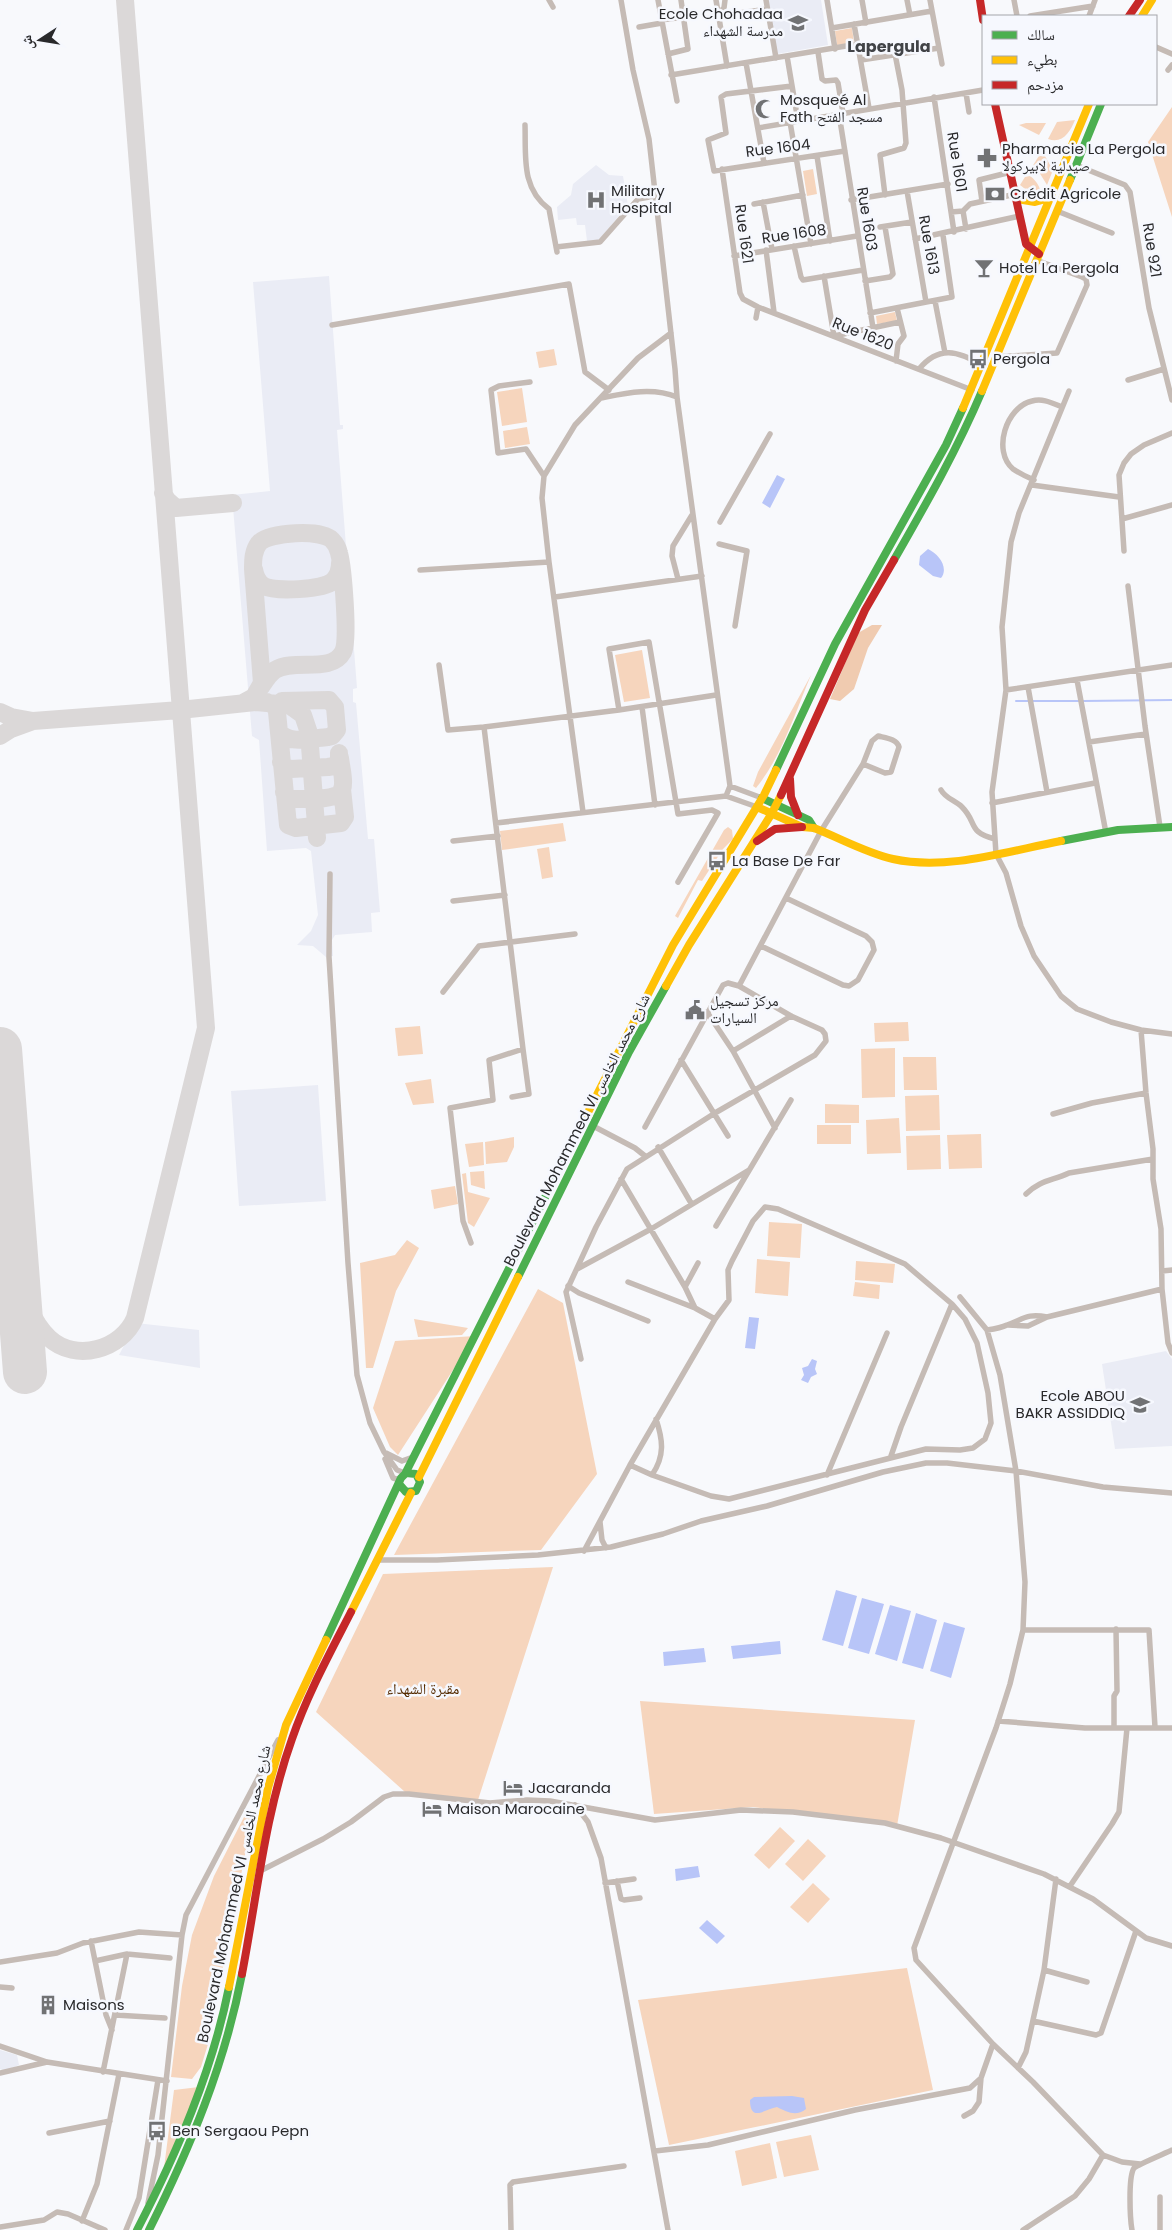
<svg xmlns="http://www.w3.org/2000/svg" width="1172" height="2230" viewBox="0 0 1172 2230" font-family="Poppins,'Noto Naskh Arabic',sans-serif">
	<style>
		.built { fill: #eaecf5 }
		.green { fill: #f6d5bd }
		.forest { fill: #f0cbb0 }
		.water { fill: #b8c5f8 }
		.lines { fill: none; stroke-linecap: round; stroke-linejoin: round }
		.stream { stroke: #b8c5f8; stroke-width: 2 }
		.taxiway { stroke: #dbd8d8; stroke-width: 18 }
		.runway { stroke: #dbd8d8; stroke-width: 44 }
		.street { stroke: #c5bbb5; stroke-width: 5.5 }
		.fast { stroke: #4caf50; stroke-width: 8 }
		.slow { stroke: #ffc107; stroke-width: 8 }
		.jam { stroke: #c62828; stroke-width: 8 }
		.labels { text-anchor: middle; stroke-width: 5; stroke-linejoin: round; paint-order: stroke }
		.poi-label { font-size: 15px; fill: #29292b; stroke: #f6f8fe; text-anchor: start }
		.street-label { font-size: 15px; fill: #29292b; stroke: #f6f8fe }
		.park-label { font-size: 15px; fill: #552b00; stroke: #f6f8fe }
		.neighbourhood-label { font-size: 16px; font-weight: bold; fill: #414347; stroke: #f6f8fe }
	</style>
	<rect width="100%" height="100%" fill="#f8f9fc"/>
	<!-- built -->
	<path class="built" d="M768,0H821L828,45L777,54Z
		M596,165L609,175L623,176L628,205L599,240L587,241L585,225H577L576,218L558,220L557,207L571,195L573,184Z
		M329,276L340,425H343V429L337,430L357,688L353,689V702L356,703L368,839H374L380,912L371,913L372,932L335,935L332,940L333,956L326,957L313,946L297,945L311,931L318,915L311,851L306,848L267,851L259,740L252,736L232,495L270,491L253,282Z
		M318,1085L326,1201L239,1206L231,1091Z
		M136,1323L199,1330L200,1368L119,1355Z
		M1166,1351L1172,1359V1446L1115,1449L1102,1364Z
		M0,2050L17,2055L19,2065L5,2071L0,2069Z"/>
	<!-- green -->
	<path class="green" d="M852,28L854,43L837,45L835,31Z
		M1172,107V217L1148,142Z
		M1075,120C1070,132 1063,144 1048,139L1057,122Z
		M1026,123H1046L1039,135L1019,125Z
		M1042,151L1053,170L1047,185L1039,172L1032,167Z
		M813,169L817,194L807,196L803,171Z
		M1030,176C1039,182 1044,195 1041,205L1038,199L1020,185L1025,177Z
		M895,312L897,321L877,324L876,316Z
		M554,349L557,365L539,368L536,352Z
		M522,388L527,422L502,426L497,392Z
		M527,427L530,444L505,448L503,431Z
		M642,650L650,698L624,702L615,655Z
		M811,675C795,713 782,756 756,788L753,786L758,772Z
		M563,823L566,841L502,850L500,831Z
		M728,827L732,830L733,839L723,849L702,881L698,880L678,918L675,916L724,830Z
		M549,847L553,877L542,879L537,849Z
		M908,1022L909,1041L875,1042L874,1023Z
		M420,1026L423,1054L398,1056L395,1028Z
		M895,1048V1097L862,1098L861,1049Z
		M903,1057H936L937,1090H904Z
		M431,1079L434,1103L413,1105L405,1083Z
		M939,1095L940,1130L906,1131L905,1096Z
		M825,1104L859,1105V1123H825Z
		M899,1118L901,1153L867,1154L866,1120Z
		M817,1125H851V1144H817Z
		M981,1134L982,1168L949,1169L947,1135Z
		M940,1135L941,1169L907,1170L906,1136Z
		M514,1137V1147L507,1162L486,1164L485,1142Z
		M483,1142L484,1165L469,1167L465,1144Z
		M484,1171L485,1189L471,1185L470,1172Z
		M466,1173L468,1192L490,1198L474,1227L468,1223L462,1174Z
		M455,1186L458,1204L434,1209L431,1190Z
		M769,1222L802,1224L800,1258L767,1256Z
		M407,1240L419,1248L396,1291L373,1368H366L360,1263L395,1255Z
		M757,1259L790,1262L788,1296L755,1293Z
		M856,1261L895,1264L893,1283L855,1280Z
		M855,1282L880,1285L879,1299L853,1296Z
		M538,1289L563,1303L597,1474L541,1550L394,1555Z
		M414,1319L468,1328L462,1335L418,1337Z
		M475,1336L398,1455L390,1447L373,1408L395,1341Z
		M553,1567L478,1800L405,1792L316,1712L383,1574Z
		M640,1701L915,1720L897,1826L753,1807L654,1814Z
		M245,1815L252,1819L208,2044L201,2067L192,2079L171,2077L182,1986L192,1935L214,1876Z
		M780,1827L795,1841L769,1869L754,1855Z
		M808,1839L826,1856L803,1881L785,1864Z
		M813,1883L830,1899L808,1923L790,1907Z
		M907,1968L933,2090L669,2145L638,2000Z
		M199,2087L164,2168L174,2090Z
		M811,2135L819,2170L784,2177L776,2142Z
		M770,2143L777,2178L742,2186L735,2151Z"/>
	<!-- forest -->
	<path class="forest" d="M872,625H882L868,648L854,689L840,701L830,699L858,633Z"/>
	<!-- water -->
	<path class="water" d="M777,475L785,479L770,508L762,503Z
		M928,549C939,554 949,568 941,578L933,576L919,565L920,556Z
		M749,1317L759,1318L755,1349L745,1348Z
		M812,1359L817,1361L815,1369L817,1374L811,1377L808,1383L801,1380L804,1375L802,1368L808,1366Z
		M836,1590L857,1596L843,1646L822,1640Z
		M862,1598L884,1604L869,1654L848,1648Z
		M890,1605L911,1611L897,1661L875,1654Z
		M916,1613L937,1620L923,1669L902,1663Z
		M944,1622L965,1628L951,1678L930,1671Z
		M780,1641L781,1654L733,1659L731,1646Z
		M704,1648L706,1662L664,1666L663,1652Z
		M698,1866L700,1877L676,1881L675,1869Z
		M707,1920L725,1936L717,1944L699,1928Z
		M792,2096L804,2098L806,2109C796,2117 787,2112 777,2107C765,2109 750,2123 750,2100L754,2097Z"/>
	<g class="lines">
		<!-- stream -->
		<path class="stream" d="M1016,701H1079
			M1083,701L1172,700"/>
		<!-- taxiway -->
		<path class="taxiway" d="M163,493L167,500L176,508L233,503
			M254,569C255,576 257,582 264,586C275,592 323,590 333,581C338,576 340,569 340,563
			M267,702L276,707L277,712L288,825L296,828L341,823L345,817L342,789
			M243,703L254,697L262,683L253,569C253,560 253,551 259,543C270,532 321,529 332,540C335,543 338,548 339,553C343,568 349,640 343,652C331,674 295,658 275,670C269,674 265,681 261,687
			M0,712L11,717L33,721L11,729L0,736
			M33,721L180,710L256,702L289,705L303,715L309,733L317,838
			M279,732C289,745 313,738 328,737L332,736L337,730L335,707L329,700L282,701
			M281,762L285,768L291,769L328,767L334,766L339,763V753
			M284,792L288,798L293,799C303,799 339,801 342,790C345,782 341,767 340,758
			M18,1276C24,1297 32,1322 49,1338C76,1363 122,1349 135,1318L206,1028L125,0"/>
		<!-- runway -->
		<path class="runway" d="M0,1049L25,1372"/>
		<!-- street -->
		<path class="street" d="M549,0L553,7
			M621,0L633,70L649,139L675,369L677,397L730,786L726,796
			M658,0L677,101
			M716,0L727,66
			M766,0L776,58
			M827,0L835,49
			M862,0L866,23
			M907,0L910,15
			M930,0L942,64
			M1014,0L1017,16
			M718,14L724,8L725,0
			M718,16L767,9
			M1030,16L1093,6
			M1089,16L1095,0
			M661,20L684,17
			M854,24L869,108
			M639,27L662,23
			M832,28L932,11
			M1156,47L1172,54
			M818,52L822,79L825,81L836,80L838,83L843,113
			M668,54L688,49L681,0
			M787,56L798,121
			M861,60L939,48
			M746,63L764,163
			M1168,70L1172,65
			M671,75L858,44
			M792,86L726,94L721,97L726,133L708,140L714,171L845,151
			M966,93L969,112
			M934,97L954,232
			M839,114L873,328
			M790,122L811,244
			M525,125C526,157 521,188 549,209L557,252
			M758,128L983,90
			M817,156L830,241
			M1076,165L1125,185L1130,192L1149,308L1172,400
			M722,169L740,293L743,299L758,307L972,390
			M907,191L926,302
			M885,195L880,155L904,148L906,143L902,90L895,54
			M851,200L948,184
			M982,201L979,180L1011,172
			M763,202L772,249
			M754,204L803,195
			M963,211L966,229
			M1057,211L1112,233
			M951,212L963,211L970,204L1016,194
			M880,227L912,222
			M915,239L1020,216
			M794,246L801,277L803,280L863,270
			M556,247L600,242L638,199L655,196
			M766,250L774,312
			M734,256L857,236
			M824,276L834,336
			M865,281L890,277L893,274L885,227
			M935,301L945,353
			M870,313L952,297L943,235
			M756,318L758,307
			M332,325L569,284L585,372L609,390
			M834,336L900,322
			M997,357L1057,353L1087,285L1086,279L1082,277L1036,260
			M896,361L898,344L904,336L897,308
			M919,369C939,345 958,351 982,365
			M1128,380L1164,369
			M530,382L499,386L491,390L498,453L526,449L544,476
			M1069,391L1019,513L1011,542L1002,627L1006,690L992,792L996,854L1006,873L1021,926L1034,956L1061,996L1077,1009L1111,1022L1141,1030L1172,1034
			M601,398C626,393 652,387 677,397
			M1034,480C1027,477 1019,473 1013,469C992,451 1006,407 1032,401C1043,398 1052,403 1062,407
			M1032,485L1119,497
			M1122,519L1172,505
			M720,522L770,434
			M719,544L747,551L735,626
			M1124,551L1119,475L1124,463L1131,454L1144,445L1172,433
			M420,570L549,562
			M678,579L672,556L673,546L692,515
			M1128,586L1145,726L1160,827
			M555,597L702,576
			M439,665L448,730L484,727L523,1049L489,1060L493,1100L450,1108L463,1221L471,1243
			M1077,680L1106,833
			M1028,687L1047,792
			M1006,690L1172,665
			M642,707L655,805
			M619,710L609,649L649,642L678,814L712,810L718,813L678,882
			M484,727L619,710L716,695
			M1089,742L1146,734
			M730,786L762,798
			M941,790C946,799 955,800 962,807C978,823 967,832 995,839
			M992,803L1095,783
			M583,812L549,562L542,498L544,476L575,425L638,358L671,333
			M496,823L726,796L757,807
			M453,841L498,836
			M330,874L329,957L348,1263L357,1375L370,1423L384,1452L397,1470L405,1473
			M453,901L505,895
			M761,946L843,985L849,986L858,980L874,950L872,942L866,936L786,898
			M443,992L479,946L575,934
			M707,1012L733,1051L775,1128
			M733,1051L791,1016
			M681,1060L728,1136
			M512,1097L529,1094L523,1049
			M1053,1114L1092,1103L1146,1093
			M593,1126L635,1148L645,1156
			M645,1127L723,985L728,983L739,986L821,831L863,764L872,741L878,736C886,738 897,739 899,747L891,772L885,773L863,764
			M658,1147L691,1203
			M621,1179L685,1287L695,1308
			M1026,1194C1040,1180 1052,1181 1069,1173L1153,1159
			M716,1226L791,1100
			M577,1269L651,1229L749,1170
			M1162,1271L1172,1270
			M568,1286L579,1293L648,1321
			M685,1287L698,1263
			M1162,1289L1168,1343L1172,1353
			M1008,1325L1028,1326L1047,1317L1162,1289L1161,1229L1153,1179V1149L1146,1093L1141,1030
			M987,1330C994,1329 1001,1328 1007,1325C1024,1319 1027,1313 1047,1317
			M581,1359L566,1292L596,1227L627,1169L715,1113L815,1055L826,1041L825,1034L822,1030L791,1016L739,986
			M386,1453L402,1461L413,1457
			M891,1456L901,1427L952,1304
			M385,1459L393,1478L400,1480
			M630,1465L652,1475C665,1456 663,1440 656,1419
			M652,1475L711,1496L729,1499L926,1449L960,1450L973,1448L985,1439L991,1423L988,1393L977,1343L965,1319L952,1304L905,1264L778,1209L765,1207L753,1221L732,1261L728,1270L729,1300L715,1319
			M827,1475L887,1333
			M600,1522L602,1540L606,1548
			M584,1551L630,1465L715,1319L695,1308L628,1282
			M377,1560H437L538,1555L611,1547L663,1534L701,1521L767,1506L883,1472L926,1463H947L1016,1471L1000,1375L987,1330L960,1297
			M1023,1630H1149L1155,1727
			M998,1721L1085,1728H1172
			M1114,1728V1696L1117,1691L1116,1629
			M575,1805L588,1822L601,1858L668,2230
			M262,1870L323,1839L351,1822L384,1797L393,1794H409L490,1803L527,1800L550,1801L655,1820L741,1810L793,1812L885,1823L941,1838L1044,1874L1093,1899L1146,1938L1172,1946
			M617,1881L621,1899L624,1900L640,1898
			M605,1883L634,1879
			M1070,1886L1112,1824L1119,1812L1127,1728
			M91,1941L106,2015L112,2030
			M95,1961L127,1954L170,1958
			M0,1962L57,1953L83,1943L139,1932L182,1935
			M1044,1970L1087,1982
			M0,1987L12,1988
			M115,2015L165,2018
			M1033,2021L1096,2035L1101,2033L1136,1931
			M0,2046L47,2062L167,2081
			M1018,2068L1026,2052L1044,1970L1056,1879
			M103,2072L127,1954
			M0,2073L47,2062
			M964,2116L973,2111L979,2102L981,2078
			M49,2133L110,2121
			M655,2151L708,2145L855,2110L970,2088L981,2078L993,2044
			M1140,2164L1122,2162L1103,2155L1033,2082L993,2044L916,1960L914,1948L996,1728L1010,1684L1023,1630L1025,1582L1016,1471L1103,1487L1172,1493
			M1160,2197V2230
			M148,2203L158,2155L182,1935L186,1915L278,1740
			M82,2221L97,2184L119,2074
			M0,2227L44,2220L57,2212L68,2214L105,2230
			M126,2230L139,2198L158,2080
			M511,2230L510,2185L513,2182L624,2166
			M1023,2230L1075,2196L1089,2179L1103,2155
			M1132,2230C1130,2219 1128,2177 1134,2168C1137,2165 1166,2153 1172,2150"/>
		<!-- fast -->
		<path class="fast" d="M1070,180L1101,104
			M894,560C926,504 957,450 982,391
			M776,770L835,644L946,445L963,408
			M762,798L809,820L814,828
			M1061,841L1118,830L1172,827
			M518,1277L629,1052L666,986
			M406,1472L574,1140
			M326,1640L401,1478L406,1473L416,1474L420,1482L416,1491L406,1492L399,1484
			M137,2230C177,2153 212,2072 229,1987
			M149,2230C190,2148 225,2064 242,1974"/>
		<!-- slow -->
		<path class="slow" d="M1142,16L1152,0
			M1017,199L1035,202L1049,198
			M982,391L1070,180
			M963,408L1089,104
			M757,807L802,827L814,828C840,838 866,853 893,859C947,871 1008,851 1061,841
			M666,986L689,945L772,813L781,795
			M574,1140L673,945L764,795L776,770
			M419,1477L518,1277
			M351,1612L411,1493
			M229,1987L268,1788L286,1725L326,1640"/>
		<!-- jam -->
		<path class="jam" d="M980,0L983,20
			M1129,16L1140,0
			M995,104L1026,244L1039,254
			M790,779L791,797L798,815
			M781,795L865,610L894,560
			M757,841L775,829L802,827
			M242,1974C257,1896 265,1814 292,1739C307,1695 330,1653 351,1612"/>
	</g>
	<!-- icons -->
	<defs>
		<symbol id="school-bare" viewBox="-9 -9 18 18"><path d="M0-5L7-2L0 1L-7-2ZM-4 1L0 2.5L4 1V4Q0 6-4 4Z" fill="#717274" stroke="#f6f8fe" stroke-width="2.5" paint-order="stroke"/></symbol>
		<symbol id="mosque-bare" viewBox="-9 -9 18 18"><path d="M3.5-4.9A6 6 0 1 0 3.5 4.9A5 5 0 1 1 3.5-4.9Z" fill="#717274" stroke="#f6f8fe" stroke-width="2.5" paint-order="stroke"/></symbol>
		<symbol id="pharmacy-bare" viewBox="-9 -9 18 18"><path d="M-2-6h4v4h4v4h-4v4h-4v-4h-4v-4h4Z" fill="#717274" stroke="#f6f8fe" stroke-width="2.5" paint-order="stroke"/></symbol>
		<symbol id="bank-bare" viewBox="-9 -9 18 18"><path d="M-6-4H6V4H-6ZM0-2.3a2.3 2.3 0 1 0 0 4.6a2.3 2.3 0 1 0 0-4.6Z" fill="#717274" stroke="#f6f8fe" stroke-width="2.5" paint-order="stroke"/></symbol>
		<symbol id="hospital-bare" viewBox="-9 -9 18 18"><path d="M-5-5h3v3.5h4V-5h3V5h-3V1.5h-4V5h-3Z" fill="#717274" stroke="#f6f8fe" stroke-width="2.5" paint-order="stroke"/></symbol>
		<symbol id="bar-bare" viewBox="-9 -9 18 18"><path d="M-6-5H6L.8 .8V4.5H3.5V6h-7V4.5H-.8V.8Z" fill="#717274" stroke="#f6f8fe" stroke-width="2.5" paint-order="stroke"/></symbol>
		<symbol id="bus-bare" viewBox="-9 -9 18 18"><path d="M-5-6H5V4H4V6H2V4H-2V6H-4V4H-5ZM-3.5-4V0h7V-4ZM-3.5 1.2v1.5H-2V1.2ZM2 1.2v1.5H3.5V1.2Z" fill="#717274" stroke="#f6f8fe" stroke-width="2.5" paint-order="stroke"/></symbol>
		<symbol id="civic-bare" viewBox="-9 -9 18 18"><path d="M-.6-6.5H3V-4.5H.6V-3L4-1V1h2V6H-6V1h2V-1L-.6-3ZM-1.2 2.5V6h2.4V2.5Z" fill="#717274" stroke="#f6f8fe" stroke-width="2.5" paint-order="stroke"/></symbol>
		<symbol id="hotel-bare" viewBox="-9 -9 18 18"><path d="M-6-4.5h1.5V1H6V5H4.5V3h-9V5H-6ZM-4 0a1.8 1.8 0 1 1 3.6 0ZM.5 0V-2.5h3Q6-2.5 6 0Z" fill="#717274" stroke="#f6f8fe" stroke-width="2.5" paint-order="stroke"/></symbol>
		<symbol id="building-bare" viewBox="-9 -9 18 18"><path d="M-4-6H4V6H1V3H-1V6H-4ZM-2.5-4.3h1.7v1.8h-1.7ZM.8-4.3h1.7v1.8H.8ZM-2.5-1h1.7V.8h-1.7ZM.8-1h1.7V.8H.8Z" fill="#717274" stroke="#f6f8fe" stroke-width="2.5" paint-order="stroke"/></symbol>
	</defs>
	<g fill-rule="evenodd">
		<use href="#school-bare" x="784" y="9" width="28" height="28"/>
		<use href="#mosque-bare" x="751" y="95" width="28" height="28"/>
		<use href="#pharmacy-bare" x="973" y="144" width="28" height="28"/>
		<use href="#bank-bare" x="981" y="180" width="28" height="28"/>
		<use href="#hospital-bare" x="582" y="186" width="28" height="28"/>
		<use href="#bar-bare" x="970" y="254" width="28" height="28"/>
		<use href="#bus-bare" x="964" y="345" width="28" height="28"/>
		<use href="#bus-bare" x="703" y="847" width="28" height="28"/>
		<use href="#civic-bare" x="681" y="996" width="28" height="28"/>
		<use href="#school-bare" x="1126" y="1391" width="28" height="28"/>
		<use href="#hotel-bare" x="499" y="1774" width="28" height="28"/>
		<use href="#hotel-bare" x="418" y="1795" width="28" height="28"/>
		<use href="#building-bare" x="34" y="1991" width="28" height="28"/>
		<use href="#bus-bare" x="143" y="2117" width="28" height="28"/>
	</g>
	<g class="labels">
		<!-- poi labels -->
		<g class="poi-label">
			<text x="783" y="19" text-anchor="end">Ecole Chohadaa<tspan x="783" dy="17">مدرسة الشهداء</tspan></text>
			<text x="780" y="105">Mosqueé Al<tspan x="780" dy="17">Fath مسجد الفتح</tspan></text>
			<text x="1002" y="154">Pharmacie La Pergola<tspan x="1002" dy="17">صيدلية لابيركولا</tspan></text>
			<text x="611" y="196">Military<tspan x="611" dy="17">Hospital</tspan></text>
			<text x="1010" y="199">Crédit Agricole</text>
			<text x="999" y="273">Hotel La Pergola</text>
			<text x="993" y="364">Pergola</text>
			<text x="732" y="866">La Base De Far</text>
			<text x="710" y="1006">مركز تسجيل<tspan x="710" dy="17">السيارات</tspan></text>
			<text x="1125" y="1401" text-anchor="end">Ecole ABOU<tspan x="1125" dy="17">BAKR ASSIDDIQ</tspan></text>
			<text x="528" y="1793">Jacaranda</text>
			<text x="447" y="1814">Maison Marocaine</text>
			<text x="63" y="2010">Maisons</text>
			<text x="172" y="2136">Ben Sergaou Pepn</text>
		</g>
		<!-- street labels -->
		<g class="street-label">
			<text transform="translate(778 148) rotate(-7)" y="5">Rue 1604</text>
			<text transform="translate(957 162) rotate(81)" y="5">Rue 1601</text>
			<text transform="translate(867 219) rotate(81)" y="5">Rue 1603</text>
			<text transform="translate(744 234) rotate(82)" y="5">Rue 1621</text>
			<text transform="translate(794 234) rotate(-8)" y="5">Rue 1608</text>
			<text transform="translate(929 245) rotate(80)" y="5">Rue 1613</text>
			<text transform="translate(1152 250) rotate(81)" y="5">Rue 921</text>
			<text transform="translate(863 334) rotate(22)" y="5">Rue 1620</text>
			<text transform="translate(577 1130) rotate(-63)" y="5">Boulevard Mohammed VI شارع محمد الخامس</text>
			<text transform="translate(234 1894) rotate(-78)" y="5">Boulevard Mohammed VI شارع محمد الخامس</text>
		</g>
		<!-- park labels -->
		<g class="park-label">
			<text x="423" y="1694">مقبرة الشهداء</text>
		</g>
		<!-- neighbourhood labels -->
		<g class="neighbourhood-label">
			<text x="889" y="52">Lapergula</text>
		</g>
	</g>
	<!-- legend -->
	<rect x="982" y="15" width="175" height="90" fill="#f6f8fe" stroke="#a4a5aa"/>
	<rect x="992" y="31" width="25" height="8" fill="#4caf50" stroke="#a4a5aa"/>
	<text x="1027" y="40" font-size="15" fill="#29292b">سالك</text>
	<rect x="992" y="56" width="25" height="8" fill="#ffc107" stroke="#a4a5aa"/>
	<text x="1027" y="65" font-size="15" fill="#29292b">بطيء</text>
	<rect x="992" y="81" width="25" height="8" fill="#c62828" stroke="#a4a5aa"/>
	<text x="1027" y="90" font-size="15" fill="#29292b">مزدحم</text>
	<!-- north arrow -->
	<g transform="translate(40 40) rotate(258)" stroke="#f6f8fe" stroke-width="4" paint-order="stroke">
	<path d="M0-4L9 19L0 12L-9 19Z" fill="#29292b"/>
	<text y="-8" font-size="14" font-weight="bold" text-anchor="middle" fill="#29292b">ش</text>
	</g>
</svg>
